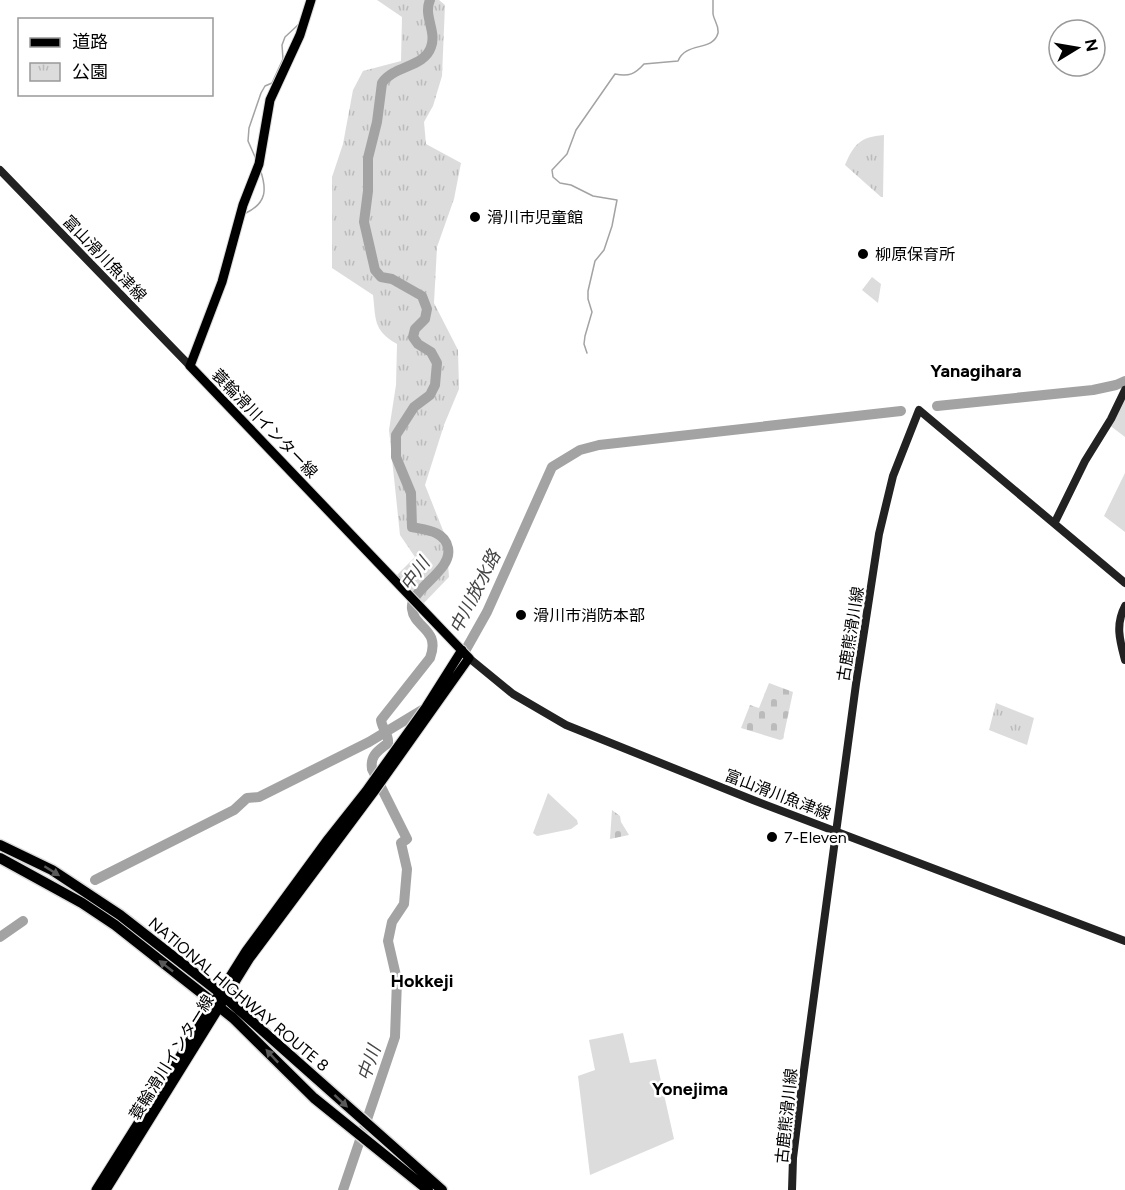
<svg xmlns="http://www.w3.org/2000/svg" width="1125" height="1190" viewBox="0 0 1125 1190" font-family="Figtree,'Noto Sans JP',sans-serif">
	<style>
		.green { fill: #dcdcdc }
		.cemetery { fill: url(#cemetery-stones) }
		.park { fill: url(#park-tufts) }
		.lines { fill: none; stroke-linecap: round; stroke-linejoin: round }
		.stream { stroke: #a3a3a3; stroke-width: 1.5 }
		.river { stroke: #a3a3a3; stroke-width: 10 }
		.primary-casing { stroke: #dbdbdb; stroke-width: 11 }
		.highway-casing { stroke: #dbdbdb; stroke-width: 13 }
		.secondary { stroke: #222; stroke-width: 8 }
		.primary { stroke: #000; stroke-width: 9 }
		.highway { stroke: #000; stroke-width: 10 }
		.oneway { fill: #595959 }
		.poi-dot { fill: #000; stroke: #fff; stroke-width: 2 }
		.labels { text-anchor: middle; stroke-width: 5; stroke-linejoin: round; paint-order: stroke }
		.poi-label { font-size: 16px; fill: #000; stroke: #fff; text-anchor: start }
		.street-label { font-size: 16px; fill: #000; stroke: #fff }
		.neighbourhood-label { font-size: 18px; font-weight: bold; fill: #000; stroke: #fff }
		.water-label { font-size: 18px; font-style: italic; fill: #444; stroke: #fff }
	</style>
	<defs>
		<pattern id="cemetery-stones" width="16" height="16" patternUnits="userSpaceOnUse" patternTransform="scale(1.5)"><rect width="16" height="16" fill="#dcdcdc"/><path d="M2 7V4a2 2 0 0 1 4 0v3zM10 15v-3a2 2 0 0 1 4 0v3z" fill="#bbb"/></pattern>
		<pattern id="park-tufts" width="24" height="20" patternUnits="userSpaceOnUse" patternTransform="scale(1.5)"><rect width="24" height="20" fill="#dcdcdc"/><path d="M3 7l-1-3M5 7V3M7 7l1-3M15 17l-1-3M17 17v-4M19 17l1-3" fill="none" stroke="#bbb"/></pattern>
	</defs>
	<rect width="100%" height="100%" fill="#fff"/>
	<!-- green -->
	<path class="green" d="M872,277L881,284L878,303L862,290Z
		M1125,393V437L1108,424Z
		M1125,473V532L1104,516Z
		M548,793L577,820L578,824L571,829L537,836L533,833Z
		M623,1033L630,1063L656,1059L674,1139L590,1175L578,1076L595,1070L589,1040Z"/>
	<!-- cemetery -->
	<path class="cemetery" d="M769,683L793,692L783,739L780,740L741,728L750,705L759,708Z
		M612,810L620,816L621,822L629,835L610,839Z"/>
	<!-- park -->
	<path class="park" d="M377,0H439L445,5L442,76L433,106L424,122L426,144L461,163L454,199L437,247L434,303L458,350L459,389L444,425L425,485L446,538L449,577L423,604L394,578L415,557L400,535L389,430L396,385L397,344C373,330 376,320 373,295L332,268V177L343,144L353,90L363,71L401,61L402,17Z
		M884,135L883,197H881L845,165C854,144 860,137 884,135Z
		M996,703L1034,718L1027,745L989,730Z"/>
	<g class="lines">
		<!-- stream -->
		<path class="stream" d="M256,159L248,141L249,128L261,93L265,86L272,83L283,59L282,45L285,37L299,24
			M246,213C267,203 267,189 260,169
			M587,353L584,344L585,336L592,312L588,299V291L595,261L604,250L612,226L617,200L593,196L571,185L560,183L553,177L552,170L567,154L576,130L615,74C629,77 635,74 644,64L678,61C686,41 713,52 718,33C719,25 714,21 713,14C713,10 713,5 713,0"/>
		<!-- river -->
		<path class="river" d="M937,406L1093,390L1116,385L1125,381
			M460,660L487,612L552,467L580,450L599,445L901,411
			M95,880L234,810L247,798L259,797L369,742L427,707
			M0,937L23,921
			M343,1190L395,1037L397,980L388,941L392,922L404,904L407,869L401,843L407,839L372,769C370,755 378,751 388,743C389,734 382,729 381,720L430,658C441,629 414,628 412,609C409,589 453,571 448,548C445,531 426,530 412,527L411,493L396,457V435L414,407L430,395L435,385L437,363L431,352L418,344L413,337L415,329L425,319L427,309L422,296L392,279L381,277L375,270L364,222L368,191V158L377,122L382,83C394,65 424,68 431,47C437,31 423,16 430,0"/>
		<defs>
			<path id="primary" d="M96,1190L246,951L328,839L366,791L426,707L462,650
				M106,1190L250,958L376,789L469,658L190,366L222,282L243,205L259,164L270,100L300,35L311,0"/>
			<path id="highway" d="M0,845L52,870L120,915L219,992L442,1190
				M0,858L82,903L115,925L233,1018L314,1098L428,1190"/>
		</defs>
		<!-- primary casing -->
		<use href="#primary" class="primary-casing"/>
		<!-- highway casing -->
		<use href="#highway" class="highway-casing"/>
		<!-- secondary -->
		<path class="secondary" d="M0,170L190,366
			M1055,522L1085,461L1111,419L1125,390
			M1125,606C1115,625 1120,641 1125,660
			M469,658L513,694L566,725L753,800L1125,941
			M792,1190L793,1158L802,1085L856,684L879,534L893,476L919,410L1125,583"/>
		<!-- primary -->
		<use href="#primary" class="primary"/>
		<!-- highway -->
		<use href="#highway" class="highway"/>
	</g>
	<!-- one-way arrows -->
	<defs><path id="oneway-solid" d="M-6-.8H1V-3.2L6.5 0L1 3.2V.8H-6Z" transform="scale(1.5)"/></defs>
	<g class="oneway">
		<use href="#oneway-solid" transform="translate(52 871) rotate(32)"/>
		<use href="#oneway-solid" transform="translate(166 966) rotate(-142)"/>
		<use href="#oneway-solid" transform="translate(272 1056) rotate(-133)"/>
		<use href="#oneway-solid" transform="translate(341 1101) rotate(43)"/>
	</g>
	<!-- markers -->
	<g class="poi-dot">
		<circle cx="475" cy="217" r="6"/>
		<circle cx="863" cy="254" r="6"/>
		<circle cx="521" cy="615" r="6"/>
		<circle cx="772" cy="837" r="6"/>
	</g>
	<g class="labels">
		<!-- poi labels -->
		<g class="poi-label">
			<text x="487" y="223">滑川市児童館</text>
			<text x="875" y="260">柳原保育所</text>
			<text x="533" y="621">滑川市消防本部</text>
			<text x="784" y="843">7-Eleven</text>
		</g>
		<!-- street labels -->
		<g class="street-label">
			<text transform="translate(105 258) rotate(46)" y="6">富山滑川魚津線</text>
			<text transform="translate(265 423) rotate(46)" y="6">蓑輪滑川インター線</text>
			<text transform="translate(850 634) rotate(-81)" y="6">古鹿熊滑川線</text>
			<text transform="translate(778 794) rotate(21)" y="6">富山滑川魚津線</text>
			<text transform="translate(239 994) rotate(40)" y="6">NATIONAL HIGHWAY ROUTE 8</text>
			<text transform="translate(171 1057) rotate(-58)" y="6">蓑輪滑川インター線</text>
			<text transform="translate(786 1116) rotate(-84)" y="6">古鹿熊滑川線</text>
		</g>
		<!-- neighbourhood labels -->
		<g class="neighbourhood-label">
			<text x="976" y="377">Yanagihara</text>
			<text x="422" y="987">Hokkeji</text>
			<text x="690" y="1095">Yonejima</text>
		</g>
		<!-- water labels -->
		<g class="water-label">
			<text transform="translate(415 574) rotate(-54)" y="6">中川</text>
			<text transform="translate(475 592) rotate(-63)" y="6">中川放水路</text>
			<text transform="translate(369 1063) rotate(-71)" y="6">中川</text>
		</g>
	</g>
	<!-- legend -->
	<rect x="18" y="18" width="195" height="78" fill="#ffffff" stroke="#999999" stroke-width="1.5"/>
	<rect x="30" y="38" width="30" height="9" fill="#000000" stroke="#999999" stroke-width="1.5"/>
	<text x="72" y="48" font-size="18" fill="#000000">道路</text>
	<rect x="30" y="63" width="30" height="18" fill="url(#park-tufts)" stroke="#999999" stroke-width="1.5"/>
	<text x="72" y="78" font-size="18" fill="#000000">公園</text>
	<!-- north arrow -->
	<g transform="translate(1077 48) rotate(79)"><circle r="28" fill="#ffffff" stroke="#999999" stroke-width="1.5"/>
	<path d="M0-4.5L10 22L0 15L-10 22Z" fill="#000000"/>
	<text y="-9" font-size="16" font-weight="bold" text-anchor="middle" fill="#000000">N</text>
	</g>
</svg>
